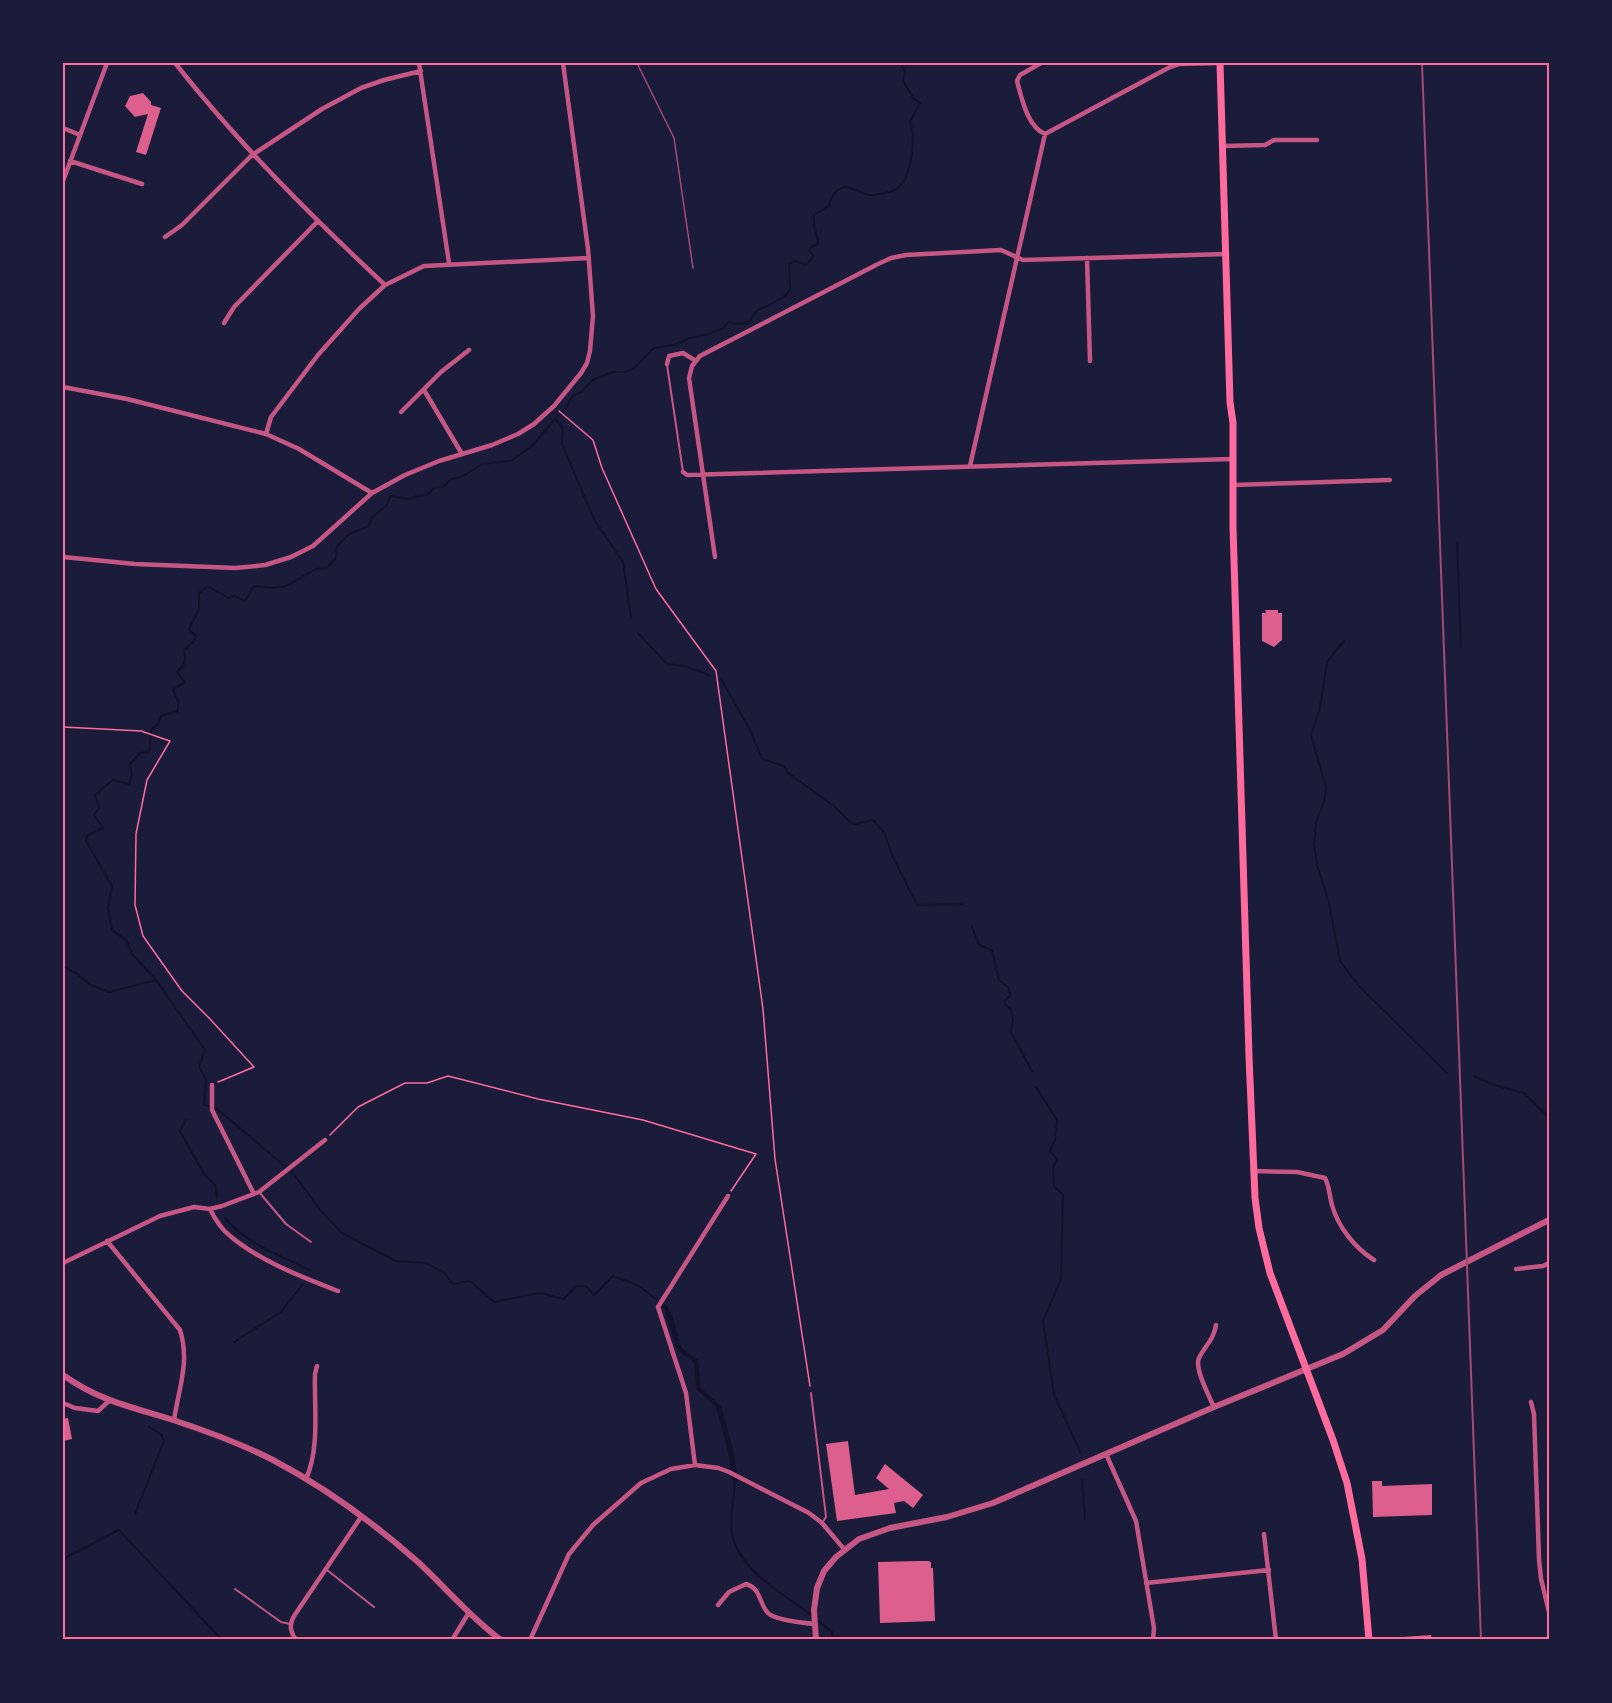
<svg xmlns="http://www.w3.org/2000/svg" width="1612" height="1703" viewBox="0 0 1612 1703" font-family="Jost,sans-serif">
	<style>
		.water { fill: #12122b }
		.lines { fill: none; stroke-linecap: round; stroke-linejoin: round }
		.stream { stroke: #12122b; stroke-width: 2 }
		.building { fill: #dd5f8e }
		.path { stroke: #ff6b9d; stroke-width: 1.5 }
		.service { stroke: #c65784; stroke-width: 2 }
		.minor { stroke: #c65784; stroke-width: 4.5 }
		.tertiary { stroke: #c65784; stroke-width: 6 }
		.secondary { stroke: #ff6b9d; stroke-width: 7 }
		.tram { stroke: #a44b75; stroke-width: 1.5 }
		.rail { stroke: #a44b75; stroke-width: 2 }
		.neatline { fill: none; stroke: #ff6b9d; stroke-width: 2 }
	</style>
	<rect width="100%" height="100%" fill="#1b1b3a"/>
	<!-- water -->
	<path class="water" d="M664,1303C675,1314 675,1330 680,1344C682,1351 692,1355 698,1360L701,1388L721,1406L734,1453L738,1482L732,1480L729,1455L716,1407L696,1389L694,1362L682,1354L676,1346L664,1308L661,1307Z"/>
	<g class="lines">
		<!-- stream -->
		<path class="stream" d="M1457,543L1461,647
			M631,618L623,562L595,521L587,503L562,444L563,428L555,419L565,409L573,395L581,392L594,379L613,372H625L634,368L654,348L674,345L689,338L709,334L723,328L729,322L738,324L748,323L757,310L766,307L786,295L790,289L789,264L795,261L806,265L810,261L813,256L809,250L811,247L818,244C818,233 812,226 814,215L829,206C831,197 835,188 846,187C855,187 862,196 872,195C880,194 892,193 898,188C912,176 916,138 910,122L920,103L914,99L903,81L905,71L900,63
			M638,633L667,664L685,666L709,675
			M1344,641L1327,662L1320,708L1311,735L1326,787L1325,799L1316,822L1314,844L1317,865L1329,903L1340,961L1359,986L1447,1073
			M721,679L750,730L762,759L784,766L788,773L834,806L850,822L856,824L873,820L884,832L892,855L917,905L963,904
			M972,927L979,945L992,950L999,980L1009,988L1010,996L1004,1001L1006,1006L1011,1009L1013,1019L1011,1032L1032,1071
			M63,967L76,973L89,984L109,992L156,980L205,1050L199,1067L206,1079L204,1105L216,1108L293,1173L321,1211L342,1233L396,1261L426,1263L445,1273L452,1284L470,1281L494,1302L540,1293L564,1299L576,1286H586L594,1295L613,1276L638,1285L660,1302
			M156,980L132,954L127,941L112,930L108,908L112,886L86,841L87,836L103,828L94,815L99,808L95,795L113,780L129,784L132,775L130,764L140,753L149,752L151,730L158,724L161,716L178,711V701L173,690L185,682L177,672C186,664 186,661 184,650L194,641L196,636L189,629L199,609V593L208,586L228,598L235,596L245,601L254,586L274,588L286,586L316,569L327,568L336,558L337,546L349,534L369,526L372,517L386,506L390,496L409,499L417,496L427,495L434,488L443,487L451,479L462,477L482,464L511,461L533,445L555,419
			M1474,1076L1494,1085L1524,1093L1549,1117
			M1036,1087L1057,1120L1055,1140L1050,1151L1057,1159L1053,1167L1054,1186L1063,1195L1061,1279L1043,1321L1054,1394L1080,1452
			M186,1120L180,1131L204,1174L216,1186L217,1198
			M225,1218C246,1244 282,1256 311,1271
			M234,1342L281,1312L303,1284
			M735,1478C735,1496 729,1516 732,1534C739,1571 785,1595 813,1616
			M1082,1480L1085,1519
			M135,1514L164,1441L161,1434L149,1427
			M63,1559L119,1530L222,1640
			M817,1620L832,1632L833,1640
			M838,1640V1636"/>
	</g>
	<!-- building -->
	<path class="building" d="M143,93L151,102V105L161,108L146,155L136,152L148,114L135,117L125,106L130,96Z
		M1265,610H1278V613H1282V640L1274,647L1262,641V613H1266Z
		M68,1418L72,1439L63,1441V1419Z
		M848,1441L855,1495L889,1489L876,1478L885,1464L923,1495L913,1508L904,1501L894,1503L896,1513L837,1521L826,1444Z
		M1372,1481H1382V1486L1432,1484V1515L1373,1517Z
		M918,1561H928L931,1562V1568H933L935,1621L880,1623L878,1562Z
		M1431,1635L1432,1640H1388V1638Z"/>
	<g class="lines">
		<!-- path -->
		<path class="path" d="M559,411L593,440L602,468L656,589L716,671L763,1009L775,1159L810,1386
			M63,727L141,731L170,741L147,780L136,834L135,905L143,936L182,991L210,1019L254,1067L218,1082
			M330,1135L358,1107L405,1083H427L448,1076L538,1099L643,1120L756,1154L731,1191"/>
		<!-- service -->
		<path class="service" d="M667,365L683,472
			M259,1192L286,1224L311,1242
			M811,1393L826,1517L822,1523
			M327,1570L374,1607
			M235,1589L281,1622L290,1624"/>
		<!-- minor -->
		<path class="minor" d="M175,63C239,144 310,215 385,285
			M419,63L449,263
			M1041,63L1020,75L1017,81C1022,99 1027,126 1045,134
			M63,128L80,135
			M1223,146L1265,145L1274,140H1317
			M70,161L142,184
			M63,181L107,63
			M165,237L182,225L252,155L322,109L361,88L384,80L421,71
			M1087,258L1090,361
			M224,323L234,307L317,222
			M667,364L669,356L683,353L696,361
			M63,387L127,399L266,434L299,449L372,493
			M424,390L462,454
			M401,412L441,372L469,350
			M266,434L271,417L318,355L359,309L385,285L424,266L589,258
			M970,466L1045,134L1170,67L1179,64L1220,63
			M683,472L687,475L1233,459
			M1233,485L1390,480
			M63,557L135,564L236,568L265,565L291,557L313,546L372,493L405,475L439,461L492,445L518,434L534,424L554,406L581,373L587,363L590,351L593,316L588,249L563,63
			M715,557L689,378L692,366L700,356L876,265L891,258L906,255L1001,250L1023,260L1226,254
			M212,1085V1110L254,1194
			M1253,1171L1297,1172L1325,1178C1330,1188 1329,1195 1332,1205C1338,1227 1355,1248 1374,1260
			M210,1209C215,1219 220,1228 229,1235C259,1261 302,1277 338,1291
			M107,1241L180,1330C190,1362 179,1387 174,1420
			M63,1263L160,1216L194,1207L210,1209L222,1206L259,1192L325,1140
			M1516,1269L1543,1266L1549,1263
			M1531,1402L1534,1414L1539,1559L1541,1579L1549,1612
			M63,1403L75,1408L98,1411L109,1401
			M1214,1407C1209,1396 1194,1368 1199,1358C1205,1345 1213,1342 1216,1325
			M1106,1454L1136,1521L1154,1628L1153,1640
			M695,1465L686,1393L658,1307L728,1196
			M306,1479C320,1448 314,1407 315,1374L317,1366
			M1264,1534L1276,1640
			M1146,1583L1269,1570
			M718,1605L729,1592L746,1584C761,1588 759,1604 768,1613C774,1620 805,1623 814,1624
			M296,1640C290,1631 289,1625 294,1616L361,1517
			M452,1640L468,1614
			M530,1640L569,1554L593,1525L641,1483L671,1469L695,1465L718,1468L729,1472L809,1513L822,1523L844,1549"/>
		<!-- tertiary -->
		<path class="tertiary" d="M63,1375C101,1402 133,1407 176,1421C209,1432 242,1444 273,1460C324,1487 374,1523 418,1562C446,1588 470,1617 501,1640
			M816,1640L814,1610L817,1588L824,1571L836,1557L859,1539L890,1528L947,1517L993,1503L1214,1407L1343,1354L1383,1330L1415,1296L1441,1275L1549,1220"/>
		<!-- secondary -->
		<path class="secondary" d="M1220,63L1230,402L1233,423V527L1249,1056L1255,1198L1259,1228L1270,1273L1333,1440L1347,1483L1362,1559L1369,1640"/>
		<!-- tram -->
		<path class="tram" d="M637,63L674,138L693,268"/>
		<!-- rail -->
		<path class="rail" d="M1422,63L1481,1640"/>
	</g>
	<!-- border -->
	<rect width="1612" height="1703" fill="none" stroke="#1b1b3a" stroke-width="129"/>
	<rect x="64" y="64" width="1484" height="1574" class="neatline"/>
</svg>
